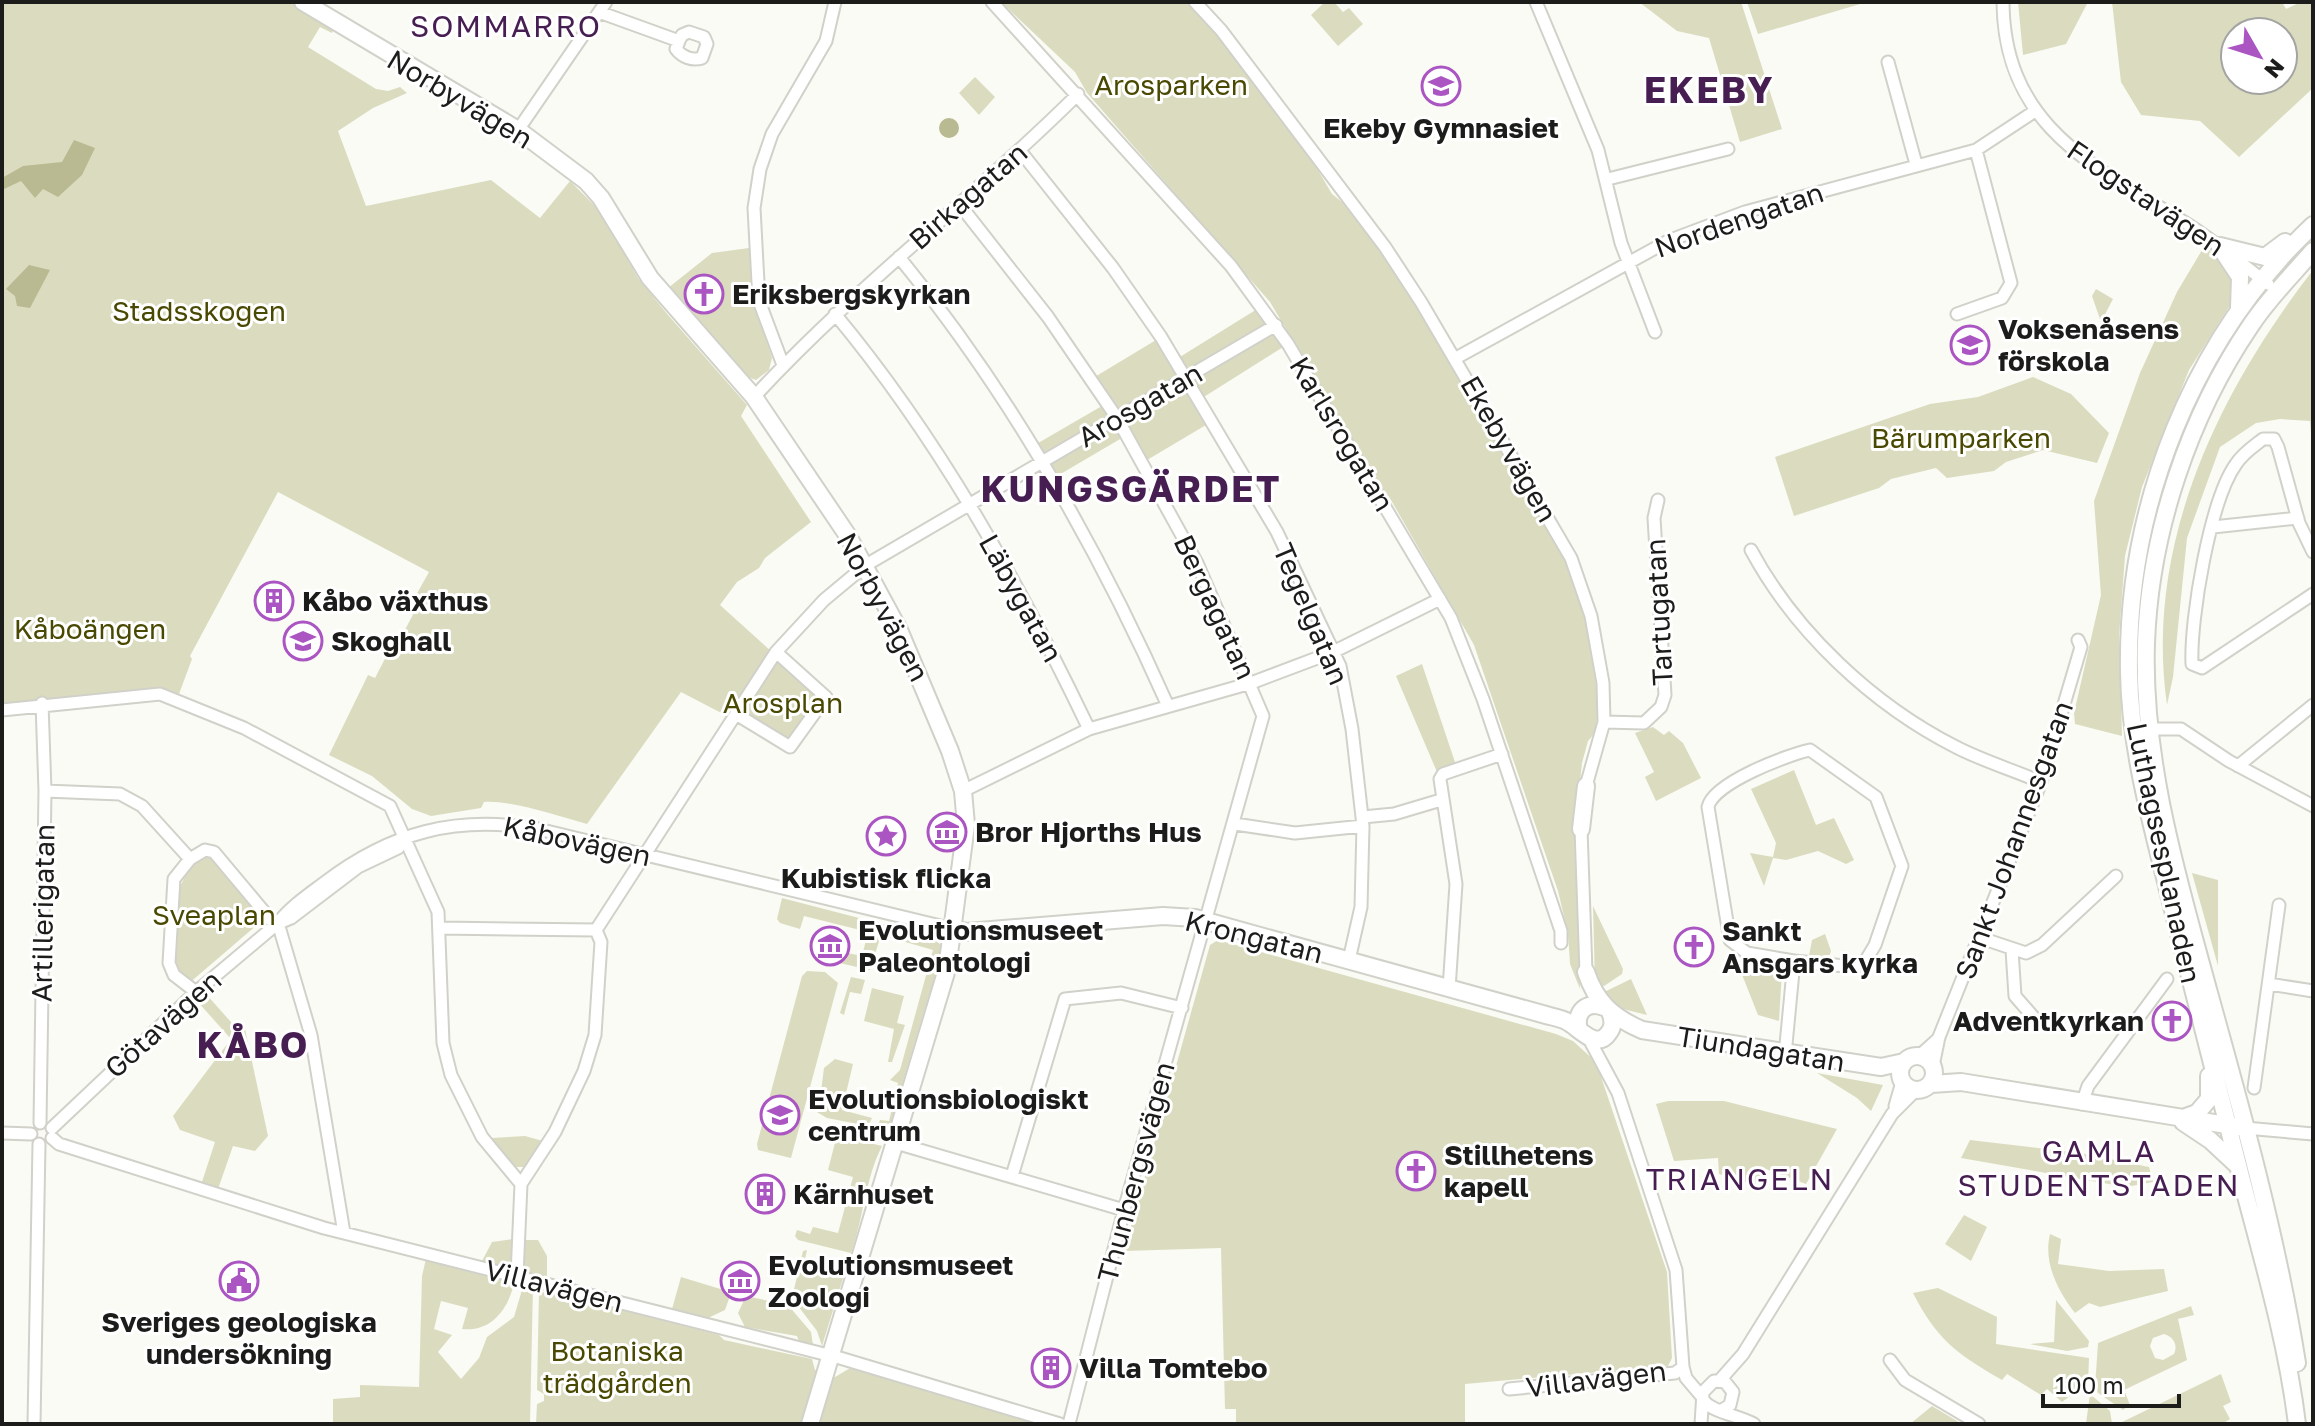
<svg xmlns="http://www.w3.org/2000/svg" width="2315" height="1426" viewBox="0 0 2315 1426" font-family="'Golos Text',sans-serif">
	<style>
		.green { fill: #dbdcbf; fill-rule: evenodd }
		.water { fill: #b9ba92 }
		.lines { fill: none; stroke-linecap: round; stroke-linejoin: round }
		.street-casing { stroke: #d1d1ca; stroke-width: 15 }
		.secondary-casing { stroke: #d1d1ca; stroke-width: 20 }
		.street { stroke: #fff; stroke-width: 11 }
		.secondary { stroke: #fff; stroke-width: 16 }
		.labels { text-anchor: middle; stroke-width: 6; stroke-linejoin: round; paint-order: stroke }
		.park-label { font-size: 28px; fill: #4a4902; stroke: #fff }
		.street-label { font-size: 28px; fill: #1c1c1a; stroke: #fff }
		.poi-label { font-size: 28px; font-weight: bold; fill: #1c1c1a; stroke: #fff; text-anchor: start }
		.neighbourhood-label { font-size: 30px; letter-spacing: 2px; fill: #471e52; stroke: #fff }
		.district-label { font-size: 36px; font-weight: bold; letter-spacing: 2px; fill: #471e52; stroke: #fff }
	</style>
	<rect width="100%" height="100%" fill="#fafbf4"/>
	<!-- green -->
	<path class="green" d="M2,2H296L333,30L332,33L320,27L308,47L376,89L388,91L400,87L407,93L373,108L338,131L366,206L491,180L540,218L570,181L599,210L638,278L668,315L747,405L741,416L811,522L765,558L759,568L737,582L720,605L772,652L729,717L681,692L587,824C558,816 512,800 484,802L481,808L431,816L412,809L372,776L329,755L368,675L375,678L391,647L397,645L418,605L415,597L429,572L278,492L190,656L192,659L179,694L139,689L2,706Z
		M1001,2H1189L1201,12L1302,143L1332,194L1352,210L1377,245L1416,305L1566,560L1586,619L1599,704L1595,733L1588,741L1582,763L1575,829L1580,989L1570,964L1568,933L1558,891L1474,645L1391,500L1385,496L1270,302L1087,93L1075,72Z
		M1325,2H1334L1343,12L1349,8L1363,24L1338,46L1311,15Z
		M1639,2H1741L1782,129L1740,142L1709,38L1677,31Z
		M1747,2H1867L1758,34Z
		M2018,2H2088L2066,44L2023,55Z
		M2112,2H2282L2286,9L2301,2H2313V88L2239,157L2200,121L2141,115L2121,82ZM2283,32V80H2235V32Z
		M975,77L995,97L979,115L959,93Z
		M2205,245L2233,277L2234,299L2189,370L2142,487L2125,556L2119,636L2122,736L2075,724L2074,713L2101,595L2094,501L2140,373L2177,292Z
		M749,248L753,298L772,358L769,370L756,380L748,377L668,288L712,253Z
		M2313,270V460L2310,421L2280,419L2256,423L2220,447L2187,538L2173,677L2167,705C2144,545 2218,393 2313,270Z
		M2096,289L2113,299L2101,322L2092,296Z
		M1262,306L1288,344L1199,400L1211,422L1142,463L1127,435L1052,479L1033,446L1107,403L1093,378L1161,337L1175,360Z
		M2033,377L2071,394L2109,433L2097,463L2043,450L2006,462L1994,471L1947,478L1936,468L1891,479L1879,488L1794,516L1775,457L1930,404L1978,397Z
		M780,659L822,696L790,741L746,714L744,709Z
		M1422,664L1458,771L1440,779L1396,676Z
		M1653,727L1664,735L1669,731L1683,743L1701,778L1656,801L1645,777L1654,772L1635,733Z
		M1794,770L1816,825L1834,818L1854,860L1846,864L1818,851L1786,860L1773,858L1764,886L1750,853L1773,857L1776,843L1751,789Z
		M205,855H210L264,919L187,985L174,967L180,887L191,863Z
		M2192,873L2218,880V966Z
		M782,898L932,937L941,945L939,962L888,1131H882L879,1123L880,1120L889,1121L898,1083L890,1080L900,1070L933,950L881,935L870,970L831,961L833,950L862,956L868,932L804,916L800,929L780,923L777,919Z
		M1593,906L1623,969L1622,974L1604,986L1595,985Z
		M1825,934L1831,951L1828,960L1809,956L1812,940Z
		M1218,940L1556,1034L1573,1041L1596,1062L1667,1272L1672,1358L1668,1366L1465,1384V1424H1236V1409H1225L1221,1248L1124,1251L1210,945Z
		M1742,960L1776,966L1782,971L1779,1021L1758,1015L1737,962Z
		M807,971L825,972L838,983L791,1158L758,1150L757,1144L802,976Z
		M851,977L865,980L861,994L850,992L844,1015L840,1013Z
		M1631,979L1647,1015L1619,1008L1600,994Z
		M872,988L904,996L897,1023L905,1025L892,1062H888L894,1029L864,1021Z
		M206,994L239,1031L245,1029L268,1136L255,1151L233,1146L218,1189L201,1185L215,1142L180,1130L173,1116L231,1039L197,1001Z
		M835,1059L853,1064L842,1110L872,1118L868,1126L827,1118L815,1111V1099H820L824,1068Z
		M1817,1073L1883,1085L1871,1111L1857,1098Z
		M1668,1101H1724L1837,1129L1806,1184L1766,1169L1757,1185L1719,1174L1718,1158L1674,1161L1656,1104Z
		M837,1135L882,1146C865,1180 864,1216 851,1253L798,1240L795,1236L797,1230L810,1234L813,1227L838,1233L853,1177L828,1170Z
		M525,1136L543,1141L526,1167H512L491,1138Z
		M1970,1140L2080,1153L2149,1167L2153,1182L2126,1187L1961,1158Z
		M1964,1215L1987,1227L1971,1261L1945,1244Z
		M2050,1234L2061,1239L2058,1264L2109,1271L2164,1269L2168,1291L2100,1307L2089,1303L2075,1313C2058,1291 2043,1263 2050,1234Z
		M513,1239L512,1261L507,1267L482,1261L492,1242Z
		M523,1240H538L547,1256V1280L524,1273Z
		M807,1250L805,1259L838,1267L841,1260L848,1262L822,1346L817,1331L792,1298L803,1251Z
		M426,1259L511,1278L514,1283C508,1310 491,1332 462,1329L468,1308L441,1301L434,1329L452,1335L438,1352L461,1379L479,1358L487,1337L514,1317L524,1283L533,1285L530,1424H333V1399L360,1397V1385L419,1387L422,1276Z
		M681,1277L727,1291L730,1296L725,1310L708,1318L672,1309Z
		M1938,1288L1997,1317L1996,1344L2089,1358L2088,1383L2062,1402L2047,1389L2041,1395L2007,1374L2002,1380C1957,1354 1937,1340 1913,1293Z
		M539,1291L599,1304L600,1310L612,1307L719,1335L724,1340L812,1359L815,1370L835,1377L852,1367L1039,1424H536L537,1404L544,1401V1394L537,1390Z
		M746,1296L788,1305L811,1332L813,1345L799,1341L797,1336L745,1327L738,1313Z
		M2056,1300L2089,1341L2088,1347L2067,1351L2030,1344L2054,1342Z
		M2191,1306L2194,1315L2178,1319L2187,1360L2124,1390L2130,1405L2123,1410L2098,1393L2095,1387L2098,1343ZM2164,1334C2174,1337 2178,1345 2174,1354L2163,1360L2155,1358L2150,1346L2153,1338Z
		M2221,1374L2231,1402L2223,1406L2230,1419L2222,1424H2118Z
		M2090,1394L2110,1411L2112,1424H2086Z
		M1932,1406L1962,1424H1910Z"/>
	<!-- water -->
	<path class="water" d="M939 128a10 10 0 1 1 20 0a10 10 0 1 1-20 0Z
		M74,140L95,148L82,175L58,197L43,189L35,198L21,181L2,190V178L23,166L62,162Z
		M29,265L50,270L30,308L17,306L15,296L6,289Z"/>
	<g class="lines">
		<defs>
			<path id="street" d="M992,2L1231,266L1288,344L1451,618L1483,699L1561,931V943
				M1195,2L1221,30L1385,247L1421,302L1571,558L1591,616L1603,683L1604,722L1586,786
				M1536,2L1598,150L1621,243L1655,332
				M2003,2C2004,128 2096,167 2189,225C2217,243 2242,264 2268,284
				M599,12L679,41L682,35L689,32L704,37L707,44L702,58C692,61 682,57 676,49L679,41
				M1888,62L1916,164
				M518,130L606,2
				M1021,152L1113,268L1161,337L1277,532L1340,666L1352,729L1363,826L1361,907L1349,960
				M1608,179L1728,149
				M960,205L1048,317L1117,418L1197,563L1263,716L1124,1210L1069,1424
				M899,257C1010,393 1097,546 1168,706
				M835,314C939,439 1019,583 1089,729
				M1957,314L2002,298L2011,283L1976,150
				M1456,358L1668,241L1745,212L1976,150L2035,111
				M783,365L759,301L754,208L760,169L772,134L826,41L835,2
				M754,397C854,288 973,199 1078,94
				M2213,527L2298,518
				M1751,550C1795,632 1873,705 1956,747C1983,761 2013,770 2041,782
				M2313,552L2299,523L2278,447L2274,439H2263C2254,446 2243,453 2236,464C2210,500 2190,619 2192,664L2202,668L2313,594
				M2,710L160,694L244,728L390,806L438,912L443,1043L451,1075L482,1137L521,1184L517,1276
				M736,714L790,747L826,697L776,652
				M1604,722L1644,723L1661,707L1665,695L1654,518L1658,500
				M2143,729H2181L2229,761L2313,806
				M2238,766L2313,705
				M45,791L120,794L142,806L190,859L205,850L214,852L271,920L278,923L311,1035L344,1233
				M963,791L1089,729L1251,683L1333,652L1440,599
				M1363,817L1394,814L1441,800
				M1235,824L1295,833L1363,826
				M1581,829L1586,972
				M190,859L174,879L169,963L174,975L196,992
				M279,923L291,918L358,867L398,848L407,838
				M439,928L596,930
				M1981,938L2026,953L2042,945L2116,876
				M2012,950L2015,996L2036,1020
				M2269,984L2313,991
				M1449,989L1456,884L1440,779L1443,774L1502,754
				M1589,1039L1618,1093L1676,1270L1683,1367L1686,1378L1703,1398
				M1785,1055L1794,961L1855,967L1863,965L1875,945L1902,866L1876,797L1810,750C1787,755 1713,783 1708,807L1730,940L1747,953L1794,961
				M1919,1056L1939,1038
				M1933,1066L1939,1037L2041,782L2081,647L2078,640
				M2254,1088L2279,905
				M2082,1104L2088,1086L2167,979
				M1895,1106L1902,1082
				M40,1123L45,791L42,703
				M52,1128L196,992L278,923C290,907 308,895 324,883C391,832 456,815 538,829L953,929
				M2245,1128L2313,1134
				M2,1133L31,1134
				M52,1138L59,1144L324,1228L840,1358L1060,1424
				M896,1143L1124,1210
				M1012,1176L1065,999L1121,993L1182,1008
				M521,1184L555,1132L584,1071L595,1035L601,942L596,930L776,652L824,600L866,565L1276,325
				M1890,1360L1905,1380L1979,1424
				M1720,1380L1743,1354L1892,1114L1915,1091
				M1509,1389L1675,1373L1683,1367
				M1705,1402C1713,1412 1740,1416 1754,1424
				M34,1424L39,1144
				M1701,1424L1703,1392L1714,1381L1725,1382L1733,1392L1730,1405L1722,1410"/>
			<path id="secondary" d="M303,2L518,130L586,181L601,198L650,278L754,397L848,536L899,630L950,751L963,791L966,825L947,969L810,1424
				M2220,246L2265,257L2285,242
				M2220,247L2240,277L2239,308
				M1581,829L1586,786
				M953,929L967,932L1163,916L1195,918L1546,1015C1553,1017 1560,1018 1566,1021C1579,1027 1597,1053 1610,1031C1614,1025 1613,1019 1610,1012
				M1586,972C1596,1002 1612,1017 1642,1030L1881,1067L1904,1062
				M1579,1030C1574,1012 1587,1000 1604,1007
				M1900 1073a17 17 0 1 1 34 0a17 17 0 1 1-34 0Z
				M1931,1084L1961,1082L2239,1127
				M2183,1118L2197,1113L2209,1099V1076
				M2183,1122L2210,1140L2238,1166
				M2297,1363C2277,1238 2243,1115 2209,993C2178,879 2142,762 2146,643C2150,532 2189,416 2251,325C2269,298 2292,275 2313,251
				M2297,1424C2287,1342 2263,1261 2242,1181C2219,1091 2196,1000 2173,910C2154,832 2130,752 2129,672C2126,507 2192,339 2313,225"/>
		</defs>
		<!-- street casing -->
		<use href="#street" class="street-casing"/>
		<!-- secondary casing -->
		<use href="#secondary" class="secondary-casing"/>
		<!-- street -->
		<use href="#street" class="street"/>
		<!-- secondary -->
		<use href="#secondary" class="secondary"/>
	</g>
	<!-- icons -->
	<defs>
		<symbol id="school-ring" viewBox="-11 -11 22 22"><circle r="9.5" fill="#fff" stroke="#ab55c3" stroke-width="1.5"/><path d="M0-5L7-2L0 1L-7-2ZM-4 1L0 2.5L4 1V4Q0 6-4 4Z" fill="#ab55c3"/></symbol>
		<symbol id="church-ring" viewBox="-11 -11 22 22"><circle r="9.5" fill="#fff" stroke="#ab55c3" stroke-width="1.5"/><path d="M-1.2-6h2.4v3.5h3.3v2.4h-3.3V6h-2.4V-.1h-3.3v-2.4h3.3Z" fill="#ab55c3"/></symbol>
		<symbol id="building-ring" viewBox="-11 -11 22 22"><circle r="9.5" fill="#fff" stroke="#ab55c3" stroke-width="1.5"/><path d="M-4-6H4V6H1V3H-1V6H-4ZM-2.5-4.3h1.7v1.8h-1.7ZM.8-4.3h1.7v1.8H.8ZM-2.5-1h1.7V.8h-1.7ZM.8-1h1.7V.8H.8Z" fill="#ab55c3"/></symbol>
		<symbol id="museum-ring" viewBox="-11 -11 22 22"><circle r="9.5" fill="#fff" stroke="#ab55c3" stroke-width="1.5"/><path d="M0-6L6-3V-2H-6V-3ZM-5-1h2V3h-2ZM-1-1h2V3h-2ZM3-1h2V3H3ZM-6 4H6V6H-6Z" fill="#ab55c3"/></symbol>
		<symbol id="sight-ring" viewBox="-11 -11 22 22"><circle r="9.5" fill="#fff" stroke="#ab55c3" stroke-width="1.5"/><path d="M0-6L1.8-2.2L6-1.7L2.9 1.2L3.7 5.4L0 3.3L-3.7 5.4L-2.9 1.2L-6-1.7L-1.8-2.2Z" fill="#ab55c3"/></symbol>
		<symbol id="university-ring" viewBox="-11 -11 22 22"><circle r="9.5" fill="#fff" stroke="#ab55c3" stroke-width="1.5"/><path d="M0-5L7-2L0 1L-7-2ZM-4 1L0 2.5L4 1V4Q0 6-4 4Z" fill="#ab55c3"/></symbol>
		<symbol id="civic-ring" viewBox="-11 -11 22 22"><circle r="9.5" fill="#fff" stroke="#ab55c3" stroke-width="1.5"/><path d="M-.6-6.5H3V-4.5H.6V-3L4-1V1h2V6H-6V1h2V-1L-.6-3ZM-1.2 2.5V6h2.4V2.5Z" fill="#ab55c3"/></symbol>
	</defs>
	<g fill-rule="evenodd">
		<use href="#school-ring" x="1419" y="64" width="44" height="44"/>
		<use href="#church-ring" x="682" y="272" width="44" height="44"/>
		<use href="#school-ring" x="1948" y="323" width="44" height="44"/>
		<use href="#building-ring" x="252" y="579" width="44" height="44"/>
		<use href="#school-ring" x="281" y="619" width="44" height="44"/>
		<use href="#museum-ring" x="925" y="810" width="44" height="44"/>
		<use href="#sight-ring" x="864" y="814" width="44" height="44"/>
		<use href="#museum-ring" x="808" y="924" width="44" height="44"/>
		<use href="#church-ring" x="1672" y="925" width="44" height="44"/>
		<use href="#church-ring" x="2150" y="999" width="44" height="44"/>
		<use href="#university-ring" x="758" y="1093" width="44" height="44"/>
		<use href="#church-ring" x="1394" y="1149" width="44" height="44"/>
		<use href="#building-ring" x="743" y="1172" width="44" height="44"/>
		<use href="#civic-ring" x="217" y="1259" width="44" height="44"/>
		<use href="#museum-ring" x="718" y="1259" width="44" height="44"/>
		<use href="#building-ring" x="1029" y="1346" width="44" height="44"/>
	</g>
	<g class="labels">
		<!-- park labels -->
		<g class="park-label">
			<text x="1171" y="95">Arosparken</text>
			<text x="199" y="321">Stadsskogen</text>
			<text x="1961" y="448">Bärumparken</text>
			<text x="90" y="639">Kåboängen</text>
			<text x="783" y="713">Arosplan</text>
			<text x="214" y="925">Sveaplan</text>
			<text x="617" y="1361">Botaniska<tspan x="617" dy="32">trädgården</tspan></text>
		</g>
		<!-- street labels -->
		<g class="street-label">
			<text transform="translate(460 99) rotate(31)" y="10">Norbyvägen</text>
			<text transform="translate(968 196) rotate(-41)" y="10">Birkagatan</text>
			<text transform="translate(2146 198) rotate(34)" y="10">Flogstavägen</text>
			<text transform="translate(1739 220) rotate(-19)" y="10">Nordengatan</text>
			<text transform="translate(1140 405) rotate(-30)" y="10">Arosgatan</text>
			<text transform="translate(1342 434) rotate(59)" y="10">Karlsrogatan</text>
			<text transform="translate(1509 449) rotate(60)" y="10">Ekebyvägen</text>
			<text transform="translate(1021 598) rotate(61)" y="10">Läbygatan</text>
			<text transform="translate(883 607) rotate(62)" y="10">Norbyvägen</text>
			<text transform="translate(1215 607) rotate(65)" y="10">Bergagatan</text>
			<text transform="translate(1659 612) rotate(-93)" y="10">Tartugatan</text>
			<text transform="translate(1311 614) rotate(67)" y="10">Tegelgatan</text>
			<text transform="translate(2014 840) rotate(-70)" y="10">Sankt Johannesgatan</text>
			<text transform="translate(577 841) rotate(12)" y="10">Kåbovägen</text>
			<text transform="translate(2164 853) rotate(78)" y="10">Luthagsesplanaden</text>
			<text transform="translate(43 913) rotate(-89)" y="10">Artillerigatan</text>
			<text transform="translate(1254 937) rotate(14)" y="10">Krongatan</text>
			<text transform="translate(163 1024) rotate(-42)" y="10">Götavägen</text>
			<text transform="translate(1761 1049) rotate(9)" y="10">Tiundagatan</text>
			<text transform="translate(1136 1172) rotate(-75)" y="10">Thunbergsvägen</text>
			<text transform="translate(554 1286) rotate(14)" y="10">Villavägen</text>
			<text transform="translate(1596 1379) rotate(-7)" y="10">Villavägen</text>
		</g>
		<!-- poi labels -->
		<g class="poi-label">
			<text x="1441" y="138" text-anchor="middle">Ekeby Gymnasiet</text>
			<text x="732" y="304">Eriksbergskyrkan</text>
			<text x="1998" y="339">Voksenåsens<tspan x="1998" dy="32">förskola</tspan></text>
			<text x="302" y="611">Kåbo växthus</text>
			<text x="331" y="651">Skoghall</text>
			<text x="975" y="842">Bror Hjorths Hus</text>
			<text x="886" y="888" text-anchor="middle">Kubistisk flicka</text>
			<text x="858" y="940">Evolutionsmuseet<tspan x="858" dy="32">Paleontologi</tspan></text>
			<text x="1722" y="941">Sankt<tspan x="1722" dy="32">Ansgars kyrka</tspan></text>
			<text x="2144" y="1031" text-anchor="end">Adventkyrkan</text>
			<text x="808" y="1109">Evolutionsbiologiskt<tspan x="808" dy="32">centrum</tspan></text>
			<text x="1444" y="1165">Stillhetens<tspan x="1444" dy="32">kapell</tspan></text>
			<text x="793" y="1204">Kärnhuset</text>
			<text x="768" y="1275">Evolutionsmuseet<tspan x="768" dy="32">Zoologi</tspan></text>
			<text x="239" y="1332" text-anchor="middle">Sveriges geologiska<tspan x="239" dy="32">undersökning</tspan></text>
			<text x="1079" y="1378">Villa Tomtebo</text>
		</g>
		<!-- neighbourhood labels -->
		<g class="neighbourhood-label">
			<text x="506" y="37">SOMMARRO</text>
			<text x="2099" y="1162">GAMLA<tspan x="2099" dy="34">STUDENTSTADEN</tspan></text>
			<text x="1740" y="1190">TRIANGELN</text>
		</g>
		<!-- district labels -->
		<g class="district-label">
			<text x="1709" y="103">EKEBY</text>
			<text x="1131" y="502">KUNGSGÄRDET</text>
			<text x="253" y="1058">KÅBO</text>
		</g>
	</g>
	<!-- border -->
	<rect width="2315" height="1426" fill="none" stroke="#1c1c1a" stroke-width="8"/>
	<!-- north arrow -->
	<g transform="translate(2259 56) rotate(129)"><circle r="38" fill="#ffffff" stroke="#a4a4a3" stroke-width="2"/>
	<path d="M0-6L14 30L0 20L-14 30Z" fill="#ab55c3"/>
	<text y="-12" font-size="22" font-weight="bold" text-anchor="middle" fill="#1c1c1a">N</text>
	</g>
	<!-- scale -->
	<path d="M2043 1394v12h136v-12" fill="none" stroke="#1c1c1a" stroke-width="4"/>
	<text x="2055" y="1394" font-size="24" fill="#1c1c1a" stroke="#ffffff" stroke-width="6" paint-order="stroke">100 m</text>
</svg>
